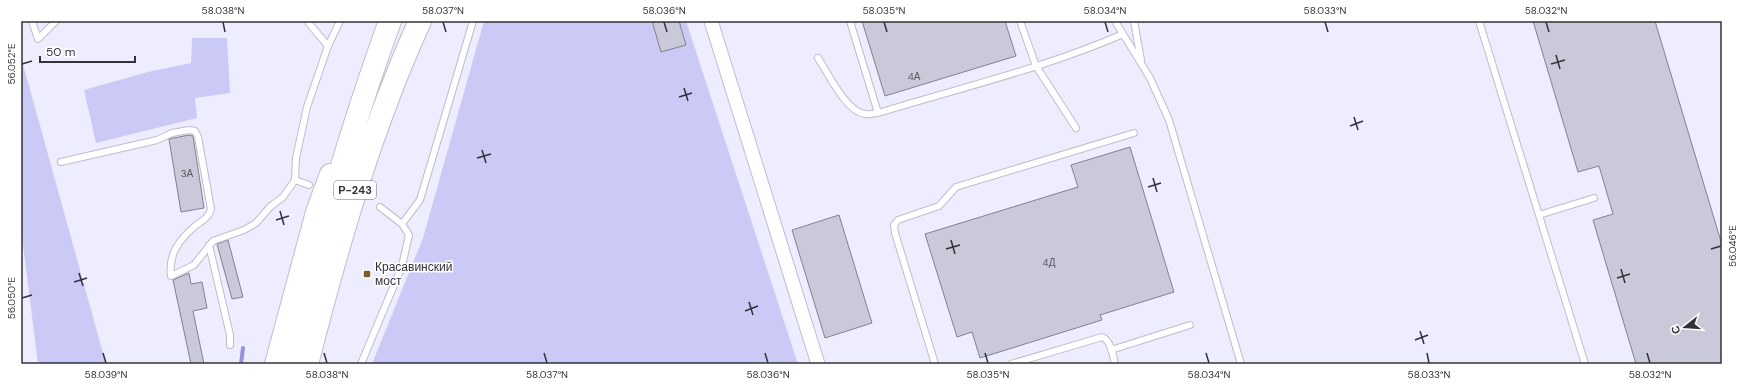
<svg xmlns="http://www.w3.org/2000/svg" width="1743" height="385" viewBox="0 0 1743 385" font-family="'DM Sans',sans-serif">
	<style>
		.green { fill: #cbcaf7 }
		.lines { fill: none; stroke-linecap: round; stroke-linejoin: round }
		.stream { stroke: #9691dc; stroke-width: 4 }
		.building { fill: #cac9da; stroke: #818190 }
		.lane-casing { stroke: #bebdce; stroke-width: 8 }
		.street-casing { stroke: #bebdce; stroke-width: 15 }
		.primary-casing { stroke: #bebdce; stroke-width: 22 }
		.highway-casing { stroke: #bebdce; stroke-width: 24 }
		.lane { stroke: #fff; stroke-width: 6 }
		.street { stroke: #fff; stroke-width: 13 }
		.primary { stroke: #fff; stroke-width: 20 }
		.highway { stroke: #fff; stroke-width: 22 }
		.ticks { fill: none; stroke: #323239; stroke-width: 1.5 }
		.poi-dot { fill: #785f30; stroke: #fff; stroke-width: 1.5 }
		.labels { text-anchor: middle; stroke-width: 3; stroke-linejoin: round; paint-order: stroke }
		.number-label { font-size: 10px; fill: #585861 }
		.shield { fill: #fff; stroke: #707074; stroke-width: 1 }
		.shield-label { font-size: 11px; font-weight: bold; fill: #323239 }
		.poi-label { font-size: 12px; fill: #323239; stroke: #fff; text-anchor: start }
		.neatline { fill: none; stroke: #323239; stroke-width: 1.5 }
		.ticks-label { font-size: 10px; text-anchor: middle; fill: #323239 }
	</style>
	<rect width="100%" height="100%" fill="#ededff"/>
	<!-- green -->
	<path class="green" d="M484,21H686L798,364H372L423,238Z
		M192,38H227L230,93L195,98L197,118L96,143L84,90L148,72L191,63Z
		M21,57L106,364H38L21,229Z"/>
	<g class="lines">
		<!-- stream -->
		<path class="stream" d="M241,364L243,348"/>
	</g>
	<!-- building -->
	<path class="building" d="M652,21H679L686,45L661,52Z
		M862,21H1005L1016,56L885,96Z
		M1533,21H1655L1722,245V364H1636L1593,220L1613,214L1599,166L1578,172Z
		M189,135L193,136L204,208L181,212L169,139Z
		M1130,147L1174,292L1100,315L1102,320L980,358L972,332L957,337L925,234L1078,187L1071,165Z
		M839,215L872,323L825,338L792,230Z
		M228,240L243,297L232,299L217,244Z
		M189,273L191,284L202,282L207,308L193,311L204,364H191L173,280Z"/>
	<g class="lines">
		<defs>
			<path id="lane" d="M32,21L38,39L56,21
				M307,21L328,46
				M850,21L878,113
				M1020,21L1036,66L1076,128
				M1115,21L1150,78L1169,120L1241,364
				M1134,21L1141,60
				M1479,21L1585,364
				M818,58C828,73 846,112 865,114C869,115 874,113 878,113C960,88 1045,68 1123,34
				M61,162L157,140L172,133L189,130L195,131L198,137L211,209C209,218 201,221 194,227C179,240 168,255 171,276L194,265L213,241L244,230L256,223L270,207L283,197L295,180L296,158L307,107L328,46L340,21
				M295,180L309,185
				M1539,215L1594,198
				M402,224L420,200L473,21
				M209,245L230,335V345
				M1111,350L1190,325
				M361,364L402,266L409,235L402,224L380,207
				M935,364L895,233L894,225L898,220L939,206L956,187L1134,133
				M1011,364L1102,337C1111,340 1113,356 1115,364"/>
			<path id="street" d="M711,21L818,364"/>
			<path id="primary" d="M275,364L316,212L330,174"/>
			<path id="highway" d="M286,364C317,248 349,134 390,21
				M307,364C337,247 370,131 420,21"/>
		</defs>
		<!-- lane casing -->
		<use href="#lane" class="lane-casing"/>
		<!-- street casing -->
		<use href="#street" class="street-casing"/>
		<!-- primary casing -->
		<use href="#primary" class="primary-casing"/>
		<!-- highway casing -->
		<use href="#highway" class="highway-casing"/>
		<!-- lane -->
		<use href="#lane" class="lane"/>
		<!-- street -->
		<use href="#street" class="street"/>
		<!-- primary -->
		<use href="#primary" class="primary"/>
		<!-- highway -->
		<use href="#highway" class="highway"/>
	</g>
	<!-- ticks -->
	<path class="ticks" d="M223,22L225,32M443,22L446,32M664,22L667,32M884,22L887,32M1105,22L1108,32M1325,22L1328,32M1546,22L1549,32M1556,55L1560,69M22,64L32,61M1551,64L1565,60M684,88L688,101M679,97L692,93M1354,117L1358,130M1350,126L1363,121M482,150L486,163M477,158L491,154M1153,178L1157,192M1148,187L1161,183M280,211L284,225M276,220L289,216M951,240L955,254M946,249L960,245M1711,249L1721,246M1621,269L1625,283M79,273L83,286M1617,278L1630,274M74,282L87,278M22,298L32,295M749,302L753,315M745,311L758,306M1420,331L1424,344M1415,340L1428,335M103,353L106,363M324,353L327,363M544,353L547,363M765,353L768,363M985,353L988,363M1206,353L1209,363M1427,353L1429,363M1647,353L1650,363"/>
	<!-- markers -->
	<rect class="poi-dot" x="363" y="270" width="8" height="8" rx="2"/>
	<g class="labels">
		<!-- number labels -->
		<g class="number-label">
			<text x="914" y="80">4А</text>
			<text x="187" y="177">3А</text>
			<text x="1049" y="266">4Д</text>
		</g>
		<!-- shield labels -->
		<rect class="shield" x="334" y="181" width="42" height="18" rx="3"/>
		<g class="shield-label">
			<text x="355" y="194">Р-243</text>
		</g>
		<!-- poi labels -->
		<g class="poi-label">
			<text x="375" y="271">Красавинский<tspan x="375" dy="14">мост</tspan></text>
		</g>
	</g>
	<!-- border -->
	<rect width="1743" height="385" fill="none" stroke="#ffffff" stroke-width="44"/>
	<!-- north arrow -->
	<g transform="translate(1685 327) rotate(253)" stroke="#ffffff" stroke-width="3" paint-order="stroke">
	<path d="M0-3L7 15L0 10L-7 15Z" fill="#323239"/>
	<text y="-6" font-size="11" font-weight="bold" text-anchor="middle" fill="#323239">С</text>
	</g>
	<!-- scale -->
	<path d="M40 56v6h95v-6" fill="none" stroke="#323239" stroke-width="2"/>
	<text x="46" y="56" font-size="12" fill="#323239" stroke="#ffffff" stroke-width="3" paint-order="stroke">50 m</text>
	<rect x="22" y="22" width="1699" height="341" class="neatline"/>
	<g class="ticks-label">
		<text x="223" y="14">58.038°N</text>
		<text x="443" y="14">58.037°N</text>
		<text x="664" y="14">58.036°N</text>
		<text x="884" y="14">58.035°N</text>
		<text x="1105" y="14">58.034°N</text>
		<text x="1325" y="14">58.033°N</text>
		<text x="1546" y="14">58.032°N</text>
		<text transform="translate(11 64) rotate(-90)" y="4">56.052°E</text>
		<text transform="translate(1732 246) rotate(-90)" y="4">56.046°E</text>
		<text transform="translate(11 298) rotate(-90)" y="4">56.050°E</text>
		<text x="106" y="378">58.039°N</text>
		<text x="327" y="378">58.038°N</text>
		<text x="547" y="378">58.037°N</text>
		<text x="768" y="378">58.036°N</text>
		<text x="988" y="378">58.035°N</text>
		<text x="1209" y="378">58.034°N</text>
		<text x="1429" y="378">58.033°N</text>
		<text x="1650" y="378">58.032°N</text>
	</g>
</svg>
